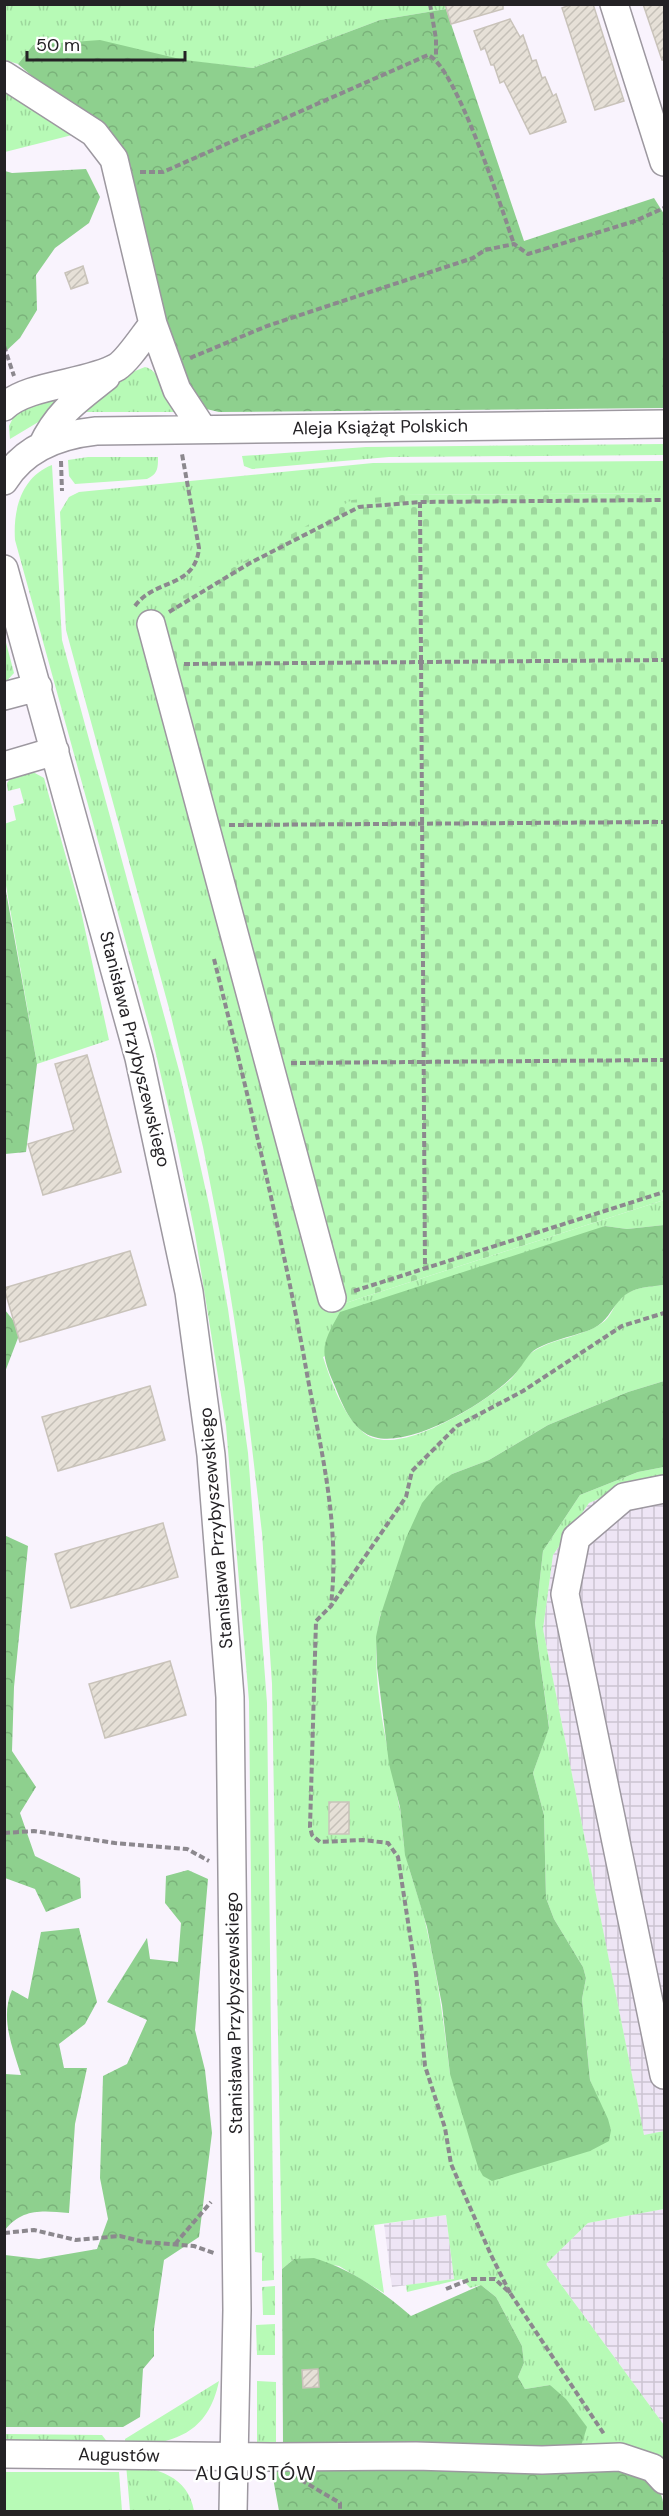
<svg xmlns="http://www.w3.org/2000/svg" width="669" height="2516" viewBox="0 0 669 2516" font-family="'DM Sans',sans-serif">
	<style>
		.industrial { fill: url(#industrial-grid) }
		.grass { fill: url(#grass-tufts) }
		.forest { fill: url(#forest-crowns) }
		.cemetery { fill: url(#cemetery-stones) }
		.park { fill: #b7fab6 }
		.building { fill: url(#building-hatch); stroke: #c9c3ba; stroke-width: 1.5 }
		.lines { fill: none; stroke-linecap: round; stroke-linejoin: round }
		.minor-casing { stroke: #9d98a0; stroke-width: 30 }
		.path { stroke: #8c888e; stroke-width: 4; stroke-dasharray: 6 3; stroke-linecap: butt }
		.minor { stroke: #fff; stroke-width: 27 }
		.labels { text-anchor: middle; stroke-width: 5; stroke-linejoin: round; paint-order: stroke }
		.street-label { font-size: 18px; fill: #242225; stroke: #fff }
		.neighbourhood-label { font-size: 20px; letter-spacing: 1.5px; fill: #242225; stroke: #fff }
	</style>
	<defs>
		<pattern id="industrial-grid" width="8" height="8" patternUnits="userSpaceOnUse" patternTransform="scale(1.5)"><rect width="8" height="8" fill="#eee5f5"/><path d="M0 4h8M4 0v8" fill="none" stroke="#ccc4d2"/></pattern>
		<pattern id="grass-tufts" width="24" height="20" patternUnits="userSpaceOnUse" patternTransform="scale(1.5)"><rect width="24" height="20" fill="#b7fab6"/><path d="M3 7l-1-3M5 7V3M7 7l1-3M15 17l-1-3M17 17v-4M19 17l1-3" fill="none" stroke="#9dd69c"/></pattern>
		<pattern id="forest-crowns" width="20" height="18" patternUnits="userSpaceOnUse" patternTransform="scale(1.5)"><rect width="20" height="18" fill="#8ed08e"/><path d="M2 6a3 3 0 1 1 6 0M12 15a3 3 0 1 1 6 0" fill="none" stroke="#7ab27a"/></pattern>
		<pattern id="cemetery-stones" width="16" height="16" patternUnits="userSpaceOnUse" patternTransform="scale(1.5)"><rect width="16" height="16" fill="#b7fab6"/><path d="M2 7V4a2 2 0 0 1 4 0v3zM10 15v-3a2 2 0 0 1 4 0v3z" fill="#9dd69c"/></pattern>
		<pattern id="building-hatch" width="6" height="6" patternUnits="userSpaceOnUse" patternTransform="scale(1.5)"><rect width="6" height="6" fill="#e6e0d7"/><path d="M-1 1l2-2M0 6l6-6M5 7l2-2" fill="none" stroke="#c5c0b8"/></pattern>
	</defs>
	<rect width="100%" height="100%" fill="#f9f3fd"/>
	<!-- industrial -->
	<path class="industrial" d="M664,1478V2131L644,2136L543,1629L553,1555L589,1503L633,1484Z
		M664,2209V2425L546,2264L588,2223Z
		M446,2215L454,2279L392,2287L384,2224Z"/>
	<!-- grass -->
	<path class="grass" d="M445,4L446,9L380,20L253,68L33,45L18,64L5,60V5Z
		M5,88L80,133L5,152Z
		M145,367C163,370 162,402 176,412H85L72,415L125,375Z
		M75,391L40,421L10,439L9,426L17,410Z
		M664,444V455L389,457L252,469L244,466L242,456L366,447Z
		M88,457H158C158,468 158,474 147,479L75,484L69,476L68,460Z
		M664,461V493L402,495L333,1307L664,1200V1225L627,1229L605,1226L323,1357C331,1381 343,1416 364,1433C397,1460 485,1402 511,1379C519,1371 524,1357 534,1351C555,1338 582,1337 602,1323C610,1318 613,1308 618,1301C630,1287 648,1287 664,1285V1381L628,1392L548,1425L489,1460L452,1474L380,1616C368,1675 388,1747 399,1805C403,1822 402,1839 406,1855C411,1880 422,1904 427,1930C438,1977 444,2025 450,2074L611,2130L590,2080L582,1999L586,1978L583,1967L554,1919L546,1898L544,1815L533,1773L549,1727L535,1623L543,1551L580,1495L638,1472L664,1467V1478L633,1484L589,1503L553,1555L543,1629L644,2135L664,2131V2209L588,2223L546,2264L664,2425V2473L581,2446L550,2385L525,2389L518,2377L524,2363L522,2346L496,2297L481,2285L470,2288L462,2279L407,2292L406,2285L454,2279L446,2215L374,2225L384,2293L339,2266L294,2259L282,2269L272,1684L262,1533L245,1388L224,1254L203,1147L170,1012L66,630L60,512L69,497L79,492L373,463Z
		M52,465L62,640L180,1074L209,1205L228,1309L248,1453L267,1703L274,2280L262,2281V2253L255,2252L249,1701L226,1426L195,1234L175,1136L152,1037L15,540C13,510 21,477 52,465Z
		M4,635L14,673L4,684Z
		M33,772L44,778L81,911L109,1040L37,1064L5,880L4,824L16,820L13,806L24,803L20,788L8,791L7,783L12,777Z
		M275,2286V2315H263L262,2287Z
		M275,2324V2355H257L256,2325Z
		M219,2381C208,2434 174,2444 125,2446V2439Z
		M257,2381L276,2382V2446H257Z
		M5,2434L102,2435L108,2443L5,2444Z
		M126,2464C157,2469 188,2475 194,2511H130Z"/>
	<!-- forest -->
	<path class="forest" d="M446,9L524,241L654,198L664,214V408L219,412L202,408L191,399L170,337L123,155L18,64L33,45L100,40L184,60L253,68L380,20Z
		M86,169L100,197L89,223L55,248L36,275L37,310L20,338L5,352V171L12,173Z
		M4,880L37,1064L26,1152L5,1154Z
		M664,1225V1285C648,1287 630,1287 619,1301C610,1311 607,1321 594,1328C578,1336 543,1341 531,1353C524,1361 519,1371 511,1378C484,1404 400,1456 365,1433C349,1423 341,1401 334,1384C319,1350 322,1344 340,1312L605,1226L627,1229Z
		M5,1310L21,1330L5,1372Z
		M664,1381V1467L638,1472L580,1495L543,1551L535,1623L549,1728L533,1773L544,1815L546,1898L554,1919L583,1967L586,1978L582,1999L590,2080L608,2119L611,2130L609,2141L590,2151L492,2181L483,2176L478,2167L450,2074L442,2005L427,1927L405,1855L400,1807L389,1764L377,1667L376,1637L380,1617L406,1538L422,1503L436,1486L452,1474L489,1460L548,1425L628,1392Z
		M4,1535L28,1546L14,1687L12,1751L36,1787L20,1813L35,1856L80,1878L81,1898L46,1912L35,1889L5,1878Z
		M188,1870L208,1879L195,2030L205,2070L212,2133L199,2237L164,2260L154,2329V2356L143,2369L140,2417L123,2427H5V2255L39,2259L97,2249L108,2219L100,2178L103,2076L127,2064L147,2020L107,2002L147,1938L150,1959L178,1962L181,1923L165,1903L166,1876Z
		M79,1928L97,2002L85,2024L59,2044L64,2068H87L75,2124L69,2213C42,2211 23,2208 5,2230V2074L21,2075C12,2046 0,2018 12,1990L28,1999L41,1932Z
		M314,2258C351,2269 382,2291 411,2316L481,2285L496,2297L522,2346L524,2363L518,2377L525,2389L550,2385L566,2399L587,2427L581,2446C616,2460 664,2467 664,2511H279L271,2467L283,2446L282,2269L294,2259Z"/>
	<!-- cemetery -->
	<path class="cemetery" d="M664,493V1200L333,1307L142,619L352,500L402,495Z"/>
	<!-- park -->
	<path class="park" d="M5,2472H119L122,2511H5Z"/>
	<!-- building -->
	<path class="building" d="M445,4H503V9L451,24Z
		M572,4H593L624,101L595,110L562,8Z
		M643,4H664V60H662Z
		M510,19L520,37L523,35L532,61L536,60L542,78L545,77L553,96L556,94L566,122L530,134L504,81L500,83L494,65H491L485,48L481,50L474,31Z
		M83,266L88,283L71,289L65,273Z
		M87,1055L121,1172L43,1195L28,1144L74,1130L55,1064Z
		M130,1251L146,1305L20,1342L4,1288Z
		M150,1386L165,1440L58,1471L42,1417Z
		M163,1523L178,1577L71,1608L55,1554Z
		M170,1661L186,1715L105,1738L89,1684Z
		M329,1802H349V1834H329Z
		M318,2369L319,2387L303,2388L302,2370Z"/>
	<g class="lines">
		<defs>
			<path id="minor" d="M614,4L664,162
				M4,75L94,133L114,159L153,324C144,335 128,360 117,367C88,384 27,384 4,407
				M153,324L177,390L202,428
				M42,446C58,412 77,400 106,377
				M4,481C24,448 59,435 96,431L664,424
				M4,569L139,1058L189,1292L211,1455L230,1697L237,2310L233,2512
				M151,624L332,1298
				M4,696L38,687
				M4,766L55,751
				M664,1489L624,1497L576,1538L565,1594L664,2075
				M4,2454L271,2457L416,2456L542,2460L620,2457L653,2468L664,2480"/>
		</defs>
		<!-- minor casing -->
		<use href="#minor" class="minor-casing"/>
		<!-- path -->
		<path class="path" d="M430,4L436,39V58
			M140,172H163L428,55C456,66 502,210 514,244
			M4,346L14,376
			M190,358L267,326L473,258L485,250L514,244L528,254L635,221L664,208
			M61,461L62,491
			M420,502L425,1269
			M135,606C155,578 195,589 199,548L182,454
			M169,612L250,563L359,507L420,502L664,500
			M184,664L664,660
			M229,825L664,822
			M214,959C247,1091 279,1223 304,1357C318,1439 341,1521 331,1604
			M291,1063L664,1060
			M354,1291L664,1192
			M4,1833L34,1831L115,1843L187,1849L209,1861
			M4,2233L34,2230L76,2240L120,2236L144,2242L194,2246L214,2253
			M175,2244L211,2202
			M446,2289L471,2279H495L510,2293L604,2434
			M510,2293L491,2255L451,2164L445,2128L425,2066L416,1974L398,1857L388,1843L363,1840L320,1842L312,1835L310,1827L316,1621L331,1606L406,1497L412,1471L457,1426L523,1391L622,1326L664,1313
			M301,2480L340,2503V2512"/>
		<!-- minor -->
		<use href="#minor" class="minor"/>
	</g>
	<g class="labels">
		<!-- street labels -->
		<g class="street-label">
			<text transform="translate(380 427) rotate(-1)" y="6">Aleja Książąt Polskich</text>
			<text transform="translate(135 1049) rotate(76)" y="6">Stanisława Przybyszewskiego</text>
			<text transform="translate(216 1528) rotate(-95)" y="6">Stanisława Przybyszewskiego</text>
			<text transform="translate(234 2013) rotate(-91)" y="6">Stanisława Przybyszewskiego</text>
			<text transform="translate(119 2455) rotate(1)" y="6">Augustów</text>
		</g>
		<!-- neighbourhood labels -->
		<g class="neighbourhood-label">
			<text x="256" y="2480">AUGUSTÓW</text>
		</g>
	</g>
	<!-- border -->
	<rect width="669" height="2516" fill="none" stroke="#242225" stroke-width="12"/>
	<!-- scale -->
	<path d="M27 51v9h158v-9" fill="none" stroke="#242225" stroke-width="3"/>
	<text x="36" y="51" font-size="18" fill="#242225" stroke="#ffffff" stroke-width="4.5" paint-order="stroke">50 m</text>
</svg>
